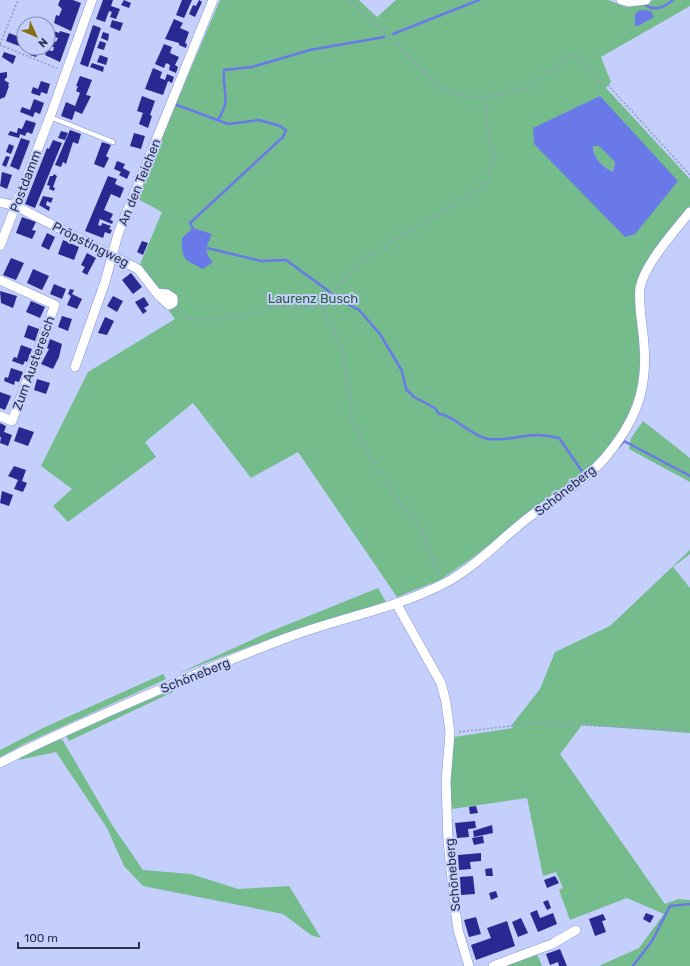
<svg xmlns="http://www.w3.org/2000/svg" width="690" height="966" viewBox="0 0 690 966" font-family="Rubik,sans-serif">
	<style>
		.green { fill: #74bc8c; fill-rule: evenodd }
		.water { fill: #697ae8; fill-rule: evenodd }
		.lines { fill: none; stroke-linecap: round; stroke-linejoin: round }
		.stream { stroke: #697ae8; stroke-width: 2.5 }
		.building { fill: #292992 }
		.lane-casing { stroke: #8593d8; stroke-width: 5.5 }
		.street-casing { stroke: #8593d8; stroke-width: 10 }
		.path { stroke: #919bc2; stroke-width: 1.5; stroke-dasharray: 2 2; stroke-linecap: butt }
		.lane { stroke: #fff; stroke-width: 4.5 }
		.street { stroke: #fff; stroke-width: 9 }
		.labels { text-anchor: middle; stroke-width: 4; stroke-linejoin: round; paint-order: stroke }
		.street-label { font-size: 13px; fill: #2c324f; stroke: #c4cffb }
		.park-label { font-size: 13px; fill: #2c603f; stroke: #c4cffb }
	</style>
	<rect width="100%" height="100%" fill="#c4cffb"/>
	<!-- green -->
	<path class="green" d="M220,0H359L377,17L396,0H608L626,7L654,0H690V6L601,57L611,82L606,88L690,179V206L665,235L637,286L635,306L641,346V383L630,417L605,453L583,475L472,558L440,580L397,597L298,452L251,478L193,403L145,442L156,457L68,522L53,506L72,489L41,466L88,372L175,319L138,269L162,212L136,198ZM600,96L635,234L534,144Z
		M599,145L615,162L613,172C602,166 593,158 593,146Z
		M643,421L690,458V482L629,449L631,438Z
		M690,550V554L673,567L690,588V733L582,725L560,754L665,904L678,899L690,900V966H599L639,948L664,914L627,898L570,920L559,890L563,888L556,872L543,876L527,798L452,809L449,781L454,737L513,728L511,726L540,689L555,652L610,626Z
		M378,588L386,602L277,636L179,673L269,632Z
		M163,674L166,679L26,743L0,757V750L43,728Z
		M172,686L173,692L69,741L65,734Z
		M62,739L114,828L143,870L191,874L238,889L289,886L321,938L311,935L283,914L143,886L124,866L107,828L56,752L18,760L31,749Z
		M537,954L542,966H504Z"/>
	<!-- water -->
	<path class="water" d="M640,10L651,11L654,17L638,26H635V14Z
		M600,96L678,181L635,234L625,237L534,144L533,128ZM593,146H599L615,162L613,172C603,167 593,158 593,146Z
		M193,228L212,234L206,248L208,256L213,262L203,269C185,260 181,260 182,238Z"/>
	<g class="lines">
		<!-- stream -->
		<path class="stream" d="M645,5C656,12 664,7 673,0
			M393,34L479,0
			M177,105L228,124L259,120L280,126L286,130L283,137L190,223L194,231
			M218,120C232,97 222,93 224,70L252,67L310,50L384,37
			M203,247L261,261L286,260L330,292
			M336,298L359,310L380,334L402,371L406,389L414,397L435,408L439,414C452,414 471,436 488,439C505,441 521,435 538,435C545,435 552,437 559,438L584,474
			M619,447L624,441L690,476
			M633,966L652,941L670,906L690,904"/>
	</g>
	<!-- building -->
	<path class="building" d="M60,0H73L81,3L71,31L54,23L56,15L59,16L62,9L58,5Z
		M103,0H113L111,6L120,9L116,19L110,17L112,12L109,11L105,22L96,19Z
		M124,0L131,3L129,8L121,5Z
		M182,0H192L184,18L176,15Z
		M199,0L202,2L195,17L189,14L193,5L196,6Z
		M174,19L183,23L180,28L189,32L185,43L187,44L186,48L179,45V43L165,39Z
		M112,20L123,23L120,31L110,27Z
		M93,25L101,28L88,67L80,64Z
		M54,31L59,33L60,31L70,34L60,62L45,55L47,50L53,51L54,47H48L49,38L56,42L58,38L52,36Z
		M103,32L109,34L108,41L101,38Z
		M9,33L22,38L19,46L6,41Z
		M100,41L106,43L104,50L97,48Z
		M164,44L172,47L170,53L179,57L175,65L178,67L176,73L169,70L170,65L166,63L164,68L155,64Z
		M33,48L39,51L36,57L30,55Z
		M4,52L16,56L13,64L2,57Z
		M100,55L108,58L106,65L97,62Z
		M92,63L104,67L103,72L90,67Z
		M153,68L162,72L160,78L165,80L167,74L174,77L172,83L168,81L163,95L145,89Z
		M7,72V77L4,80L9,83L8,86H9L5,97L0,99V73Z
		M80,76L92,80L86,95L91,96L82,114L75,111L72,120L61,116L66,102L75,106L80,93L76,91L78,86H76Z
		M41,81L50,84L47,94L41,92L40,96L31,93L33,87L38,89Z
		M142,96L155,101L150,115L152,116L148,128L139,124L143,113L137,111Z
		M34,99L44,103L40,114L35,112L33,117L20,112L22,107L30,110Z
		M26,120L36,123L32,134L27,132L25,136L20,134L19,138L8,135L10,131L17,133L18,128L22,129Z
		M70,130L81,134L78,144L73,142L66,164L63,162L61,167L55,165Z
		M61,131L68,133L65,140L58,138Z
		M134,133L145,136L141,149L130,146Z
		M21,138L30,141L19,170L10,166Z
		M53,140L62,143L35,208L25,204L47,148L49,149Z
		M102,142L111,145L106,156L109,158L104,168L94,164Z
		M9,144L14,146L11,154L6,152Z
		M6,156L10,157L6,167L2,165Z
		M117,161L125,164L123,168L130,172L127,179L119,175L121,172L114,169Z
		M2,172L12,175L7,189L0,186Z
		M54,174L57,176L53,187L55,188L54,191L49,189L50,186L47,185L50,176H53Z
		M108,176L117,179L115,184L124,188L120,198L111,194L104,210L113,214L110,220L113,221L112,224L100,219L98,225L101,226L102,223L111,226L109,229L112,230L110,234L105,232L103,238L85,231Z
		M43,196L53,198L51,203L47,201L46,205L50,207L49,211L39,205Z
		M22,217L36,222L32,230L36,231L32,239L16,233Z
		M47,233L55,237L49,250L41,246Z
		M63,240L79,247L74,260L58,254Z
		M142,241L148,243L143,255L137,252Z
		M87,253L96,258L87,275L82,272L85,267L81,265Z
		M11,258L24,263L16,280L3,275Z
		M33,269L49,276L42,290L27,283Z
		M131,273L142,287L133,294L122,280Z
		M54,284L66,289L62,299L50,294Z
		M70,289L74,290L72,294L82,299L77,309L67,305L71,296L68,294Z
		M0,291L17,296L13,308L1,303Z
		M113,296L123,301L117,312L107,306Z
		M144,297L149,305L144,308L147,311L143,314L135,302Z
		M31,301L45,307L40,318L26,312Z
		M62,316L72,319L68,331L58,327Z
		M105,317L114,321L107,335L98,333Z
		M28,325L39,329L35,341L24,337Z
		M50,339L62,344L59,357L53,369L41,364L49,349L47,348Z
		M21,345L32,349L27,362L25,361L23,365L12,361L14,357L17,358Z
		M11,368L23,372L19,382L15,381L14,385L4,381L5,377L8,378Z
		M37,379L50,383L46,394L34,390Z
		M0,392L11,396L5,410L0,408Z
		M0,423L6,426L4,432L12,435L8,446L0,443L1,437H0Z
		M19,427L34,432L28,446L14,441Z
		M14,466L26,470L22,481L27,483L23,492L14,489L18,480L8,476Z
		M2,491L13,495L9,506L0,503Z
		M476,806L478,813L470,814L469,807Z
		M475,821L476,828L468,829L469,837L457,838L455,823Z
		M492,825L493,833L474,837L473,831Z
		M483,836L484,843L474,845L472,838Z
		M481,853V861L470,862L471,869L459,870L458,855Z
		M492,868L493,876H486L485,869Z
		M473,876L475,894L461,895L460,877Z
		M555,876L559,883L547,888L544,880Z
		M496,891L498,897L491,900L489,893Z
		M548,900L551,908L547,910L543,902Z
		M537,910L540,918L553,913L557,924L538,932L530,913Z
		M646,913L654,916L650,923L643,919Z
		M603,914L606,920L602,921L606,932L595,936L589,919Z
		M476,917L481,934L469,937L464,920Z
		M521,918L528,933L518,937L512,922Z
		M507,921L515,946L476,960L471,945L491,938L487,928Z
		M560,949L567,966H559L558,962L550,965L546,954Z"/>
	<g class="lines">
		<defs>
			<path id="lane" d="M50,117L113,142"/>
			<path id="street" d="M621,0L629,2L646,0
				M0,202L16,206L138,269L159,296L169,305L173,303V298L167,294L157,293
				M0,246L50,117L92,0
				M0,280L55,305L12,421L0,416
				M75,367L105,282L118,234L213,0
				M396,603L441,683L446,702L450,733L446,781L448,841L455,908L458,930L469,966
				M0,763C37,743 75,727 113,710C170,685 228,660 286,638C338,618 395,609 445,583C474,568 502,538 528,518C553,499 583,483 604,459C634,424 648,392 644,345C643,327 638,306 640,288C644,265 675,230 690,212
				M493,966L552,944L576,930"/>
		</defs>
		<!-- lane casing -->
		<use href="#lane" class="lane-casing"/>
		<!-- street casing -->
		<use href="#street" class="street-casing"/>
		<!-- path -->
		<path class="path" d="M350,0L439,85C454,96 466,97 485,97
			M0,44L18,0
			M0,45L59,69
			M322,307L358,262L446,210L486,184L494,159L486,118L485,97L524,89L543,77L571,55L588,66L600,84L608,85L690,175
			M177,310L190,319L231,318L273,307H322L342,350L349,387L351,418L368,451L400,503L423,532L439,577
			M459,732L536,723L690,730"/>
		<!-- lane -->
		<use href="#lane" class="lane"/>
		<!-- street -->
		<use href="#street" class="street"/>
	</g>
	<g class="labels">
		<!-- street labels -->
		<g class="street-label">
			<text transform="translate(25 181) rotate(-69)" y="5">Postdamm</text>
			<text transform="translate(139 182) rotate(-68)" y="5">An den Teichen</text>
			<text transform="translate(91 244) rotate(27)" y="5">Pröpstingweg</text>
			<text transform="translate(33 363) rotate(-70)" y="5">Zum Austeresch</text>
			<text transform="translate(565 490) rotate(-38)" y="5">Schöneberg</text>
			<text transform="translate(195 675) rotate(-22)" y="5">Schöneberg</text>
			<text transform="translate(452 875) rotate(-95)" y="5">Schöneberg</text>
		</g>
		<!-- park labels -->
		<g class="park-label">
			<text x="313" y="303">Laurenz Busch</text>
		</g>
	</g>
	<!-- north arrow -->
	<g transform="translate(36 36) rotate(134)"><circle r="19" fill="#c4cffb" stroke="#8790b6"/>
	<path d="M0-3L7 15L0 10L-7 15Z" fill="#867010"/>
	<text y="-6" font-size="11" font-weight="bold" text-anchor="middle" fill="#2c324f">N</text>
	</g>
	<!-- scale -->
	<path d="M18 942v6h121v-6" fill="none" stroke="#2c324f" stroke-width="2"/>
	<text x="24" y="942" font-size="12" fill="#2c324f" stroke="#c4cffb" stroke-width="3" paint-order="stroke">100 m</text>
</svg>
